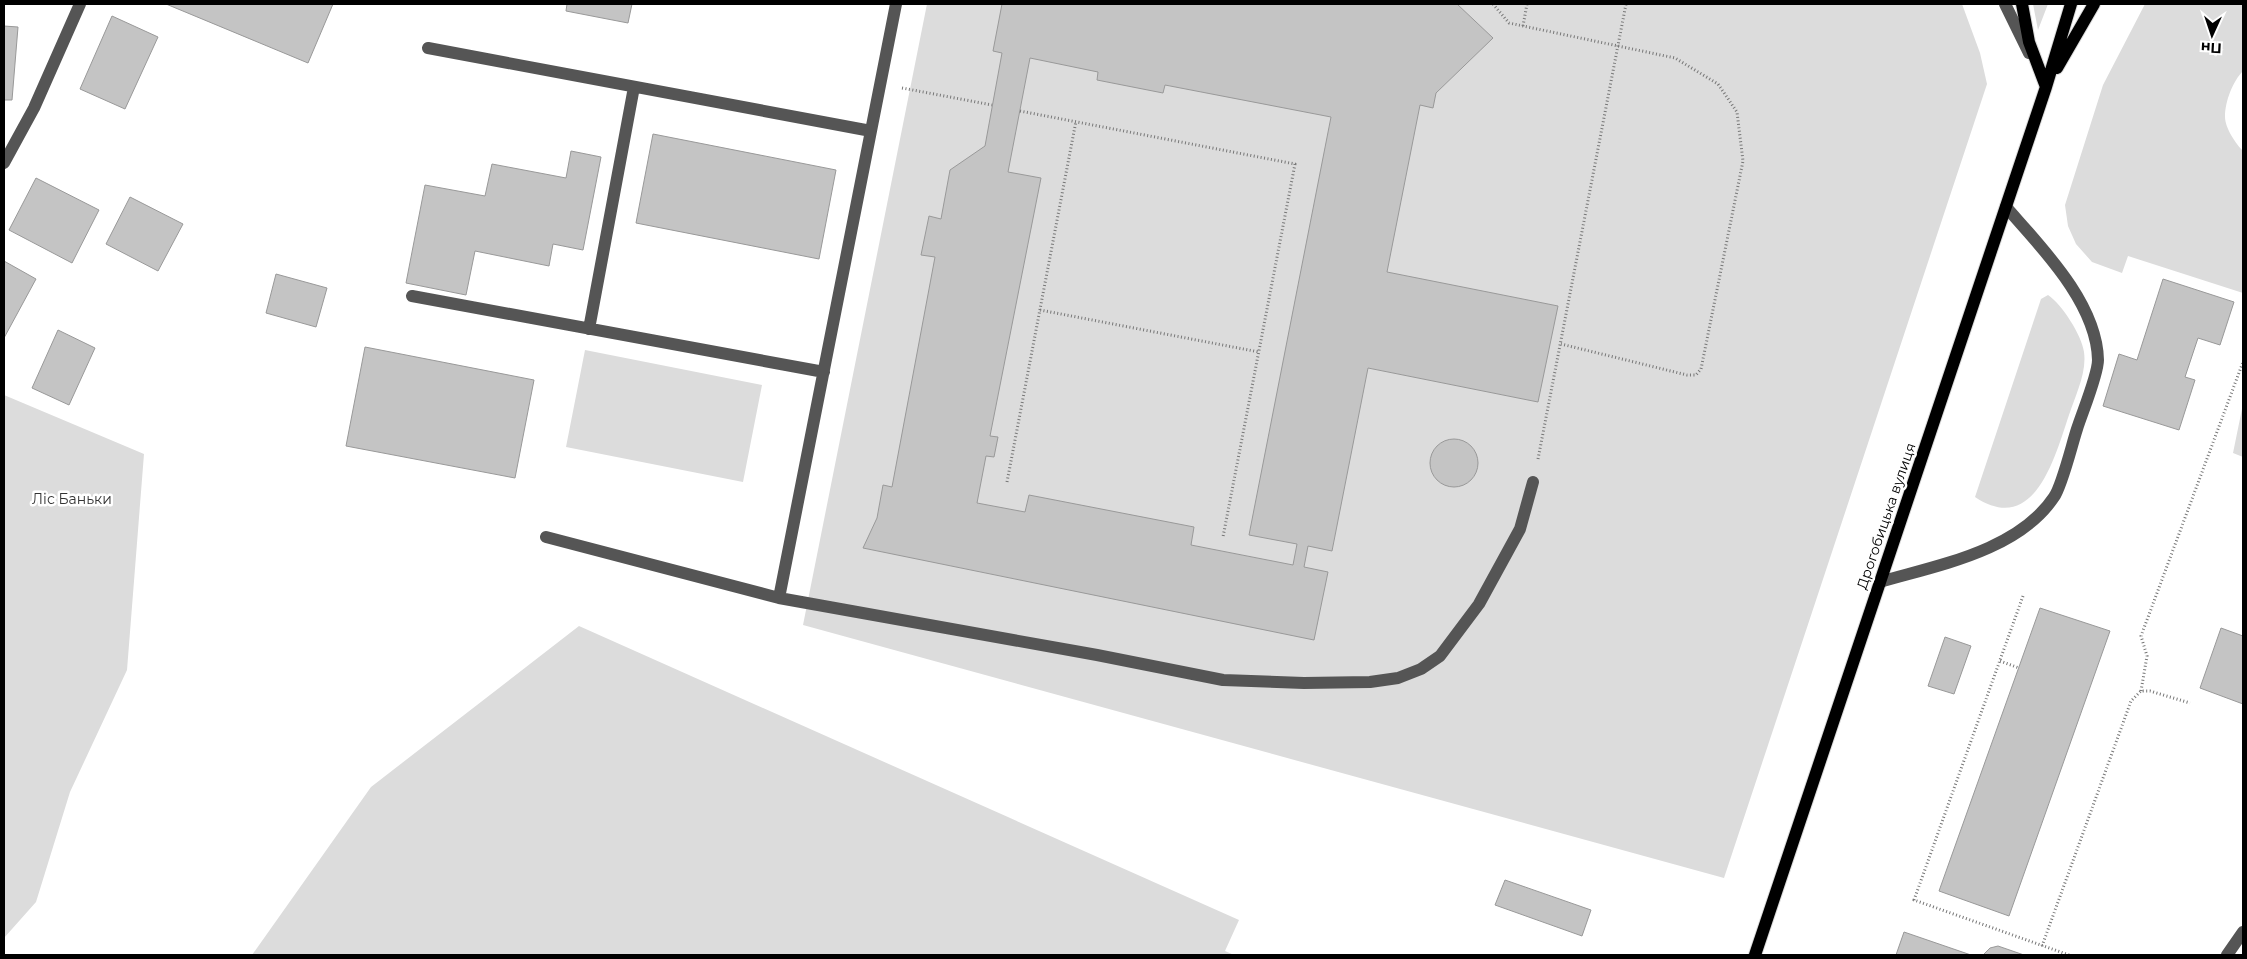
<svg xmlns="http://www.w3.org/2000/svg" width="2247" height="959" viewBox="0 0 2247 959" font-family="Montserrat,sans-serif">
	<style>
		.green { fill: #dcdcdc }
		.building { fill: #c4c4c4; stroke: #999; fill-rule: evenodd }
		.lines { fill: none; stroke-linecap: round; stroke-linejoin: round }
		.major-casing { stroke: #dbdbdb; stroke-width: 14 }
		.path { stroke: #777; stroke-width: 3; stroke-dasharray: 1 2.5; stroke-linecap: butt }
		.minor { stroke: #555; stroke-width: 12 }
		.major { stroke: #000; stroke-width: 12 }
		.labels { text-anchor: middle; stroke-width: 5; stroke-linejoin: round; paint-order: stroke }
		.park-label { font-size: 14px; fill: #333; stroke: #fff }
		.street-label { font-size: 14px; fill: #000; stroke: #fff }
	</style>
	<rect width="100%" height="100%" fill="#fff"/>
	<!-- green -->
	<path class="green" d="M927,4H1962L1980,53L1987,84L1724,878L803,625Z
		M2033,4H2048L2038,30Z
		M2145,4H2243V71C2233,81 2225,101 2225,117C2225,128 2236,144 2243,151V293L2128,256L2122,273L2092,262L2076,244L2068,226L2065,205L2103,85Z
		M2048,295C2062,304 2082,336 2084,352C2087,373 2075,396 2069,415C2055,456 2035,537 1975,497L2041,299Z
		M585,350L762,385L743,482L566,447Z
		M4,395L144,454L127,670L70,792L36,902L4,938Z
		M2243,404V457L2233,453Z
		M579,626L1239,920L1225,951L1234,955H252L371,787Z"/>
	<!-- building -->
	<path class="building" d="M166,4H333L308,63Z
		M567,4H632L628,23L566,11Z
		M1002,4H1457L1493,38L1436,93L1433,108L1420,105L1387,272L1558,306L1538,402L1368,368L1332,551L1308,546L1304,567L1328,572L1314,640L863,548L877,518L883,485L892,487L935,257L921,255L929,216L941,219L950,170L985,146L1002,53L993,51ZM1030,58L1098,72L1097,80L1163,93L1165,85L1331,117L1249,535L1297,544L1293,565L1191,545L1194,527L1029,495L1025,512L977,503L986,456L994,457L998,437L990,436L1041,178L1008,172Z
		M112,16L158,37L125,109L80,89Z
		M4,26L18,27L12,100H4Z
		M653,134L836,170L819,259L636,223Z
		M571,151L601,157L583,250L553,244L549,266L475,251L466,295L406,283L425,185L485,196L492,164L566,178Z
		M36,178L99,210L72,263L9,230Z
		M130,197L183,224L158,271L106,244Z
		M4,261L36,279L4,338Z
		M276,274L327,288L316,327L266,313Z
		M2163,279L2234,302L2220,345L2198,338L2185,377L2195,380L2179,430L2103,406L2119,354L2137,360Z
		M58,330L95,348L69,405L32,388Z
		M365,347L534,380L515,478L346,446Z
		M1430 463a24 24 0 1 1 48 0a24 24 0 1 1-48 0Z
		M2040,608L2110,631L2009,916L1939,891Z
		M2221,628L2243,636V704L2200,688Z
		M1945,637L1971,646L1954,694L1928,686Z
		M1505,880L1591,910L1582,936L1495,905Z
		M1904,932L1971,955H1896Z
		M1998,946L2024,955H1983L1990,948Z"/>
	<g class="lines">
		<defs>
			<path id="major" d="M2022,4L2029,42L2046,87
				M2057,68L2094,4
				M1755,955L2046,87L2071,4"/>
		</defs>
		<!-- major casing -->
		<use href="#major" class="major-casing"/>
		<!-- path -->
		<path class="path" d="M1493,4L1509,23L1675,58L1718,84L1737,112L1743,161L1701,369L1696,375H1687L1561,344
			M1523,26L1527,4
			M902,88L992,105
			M1020,111L1295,164L1223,537
			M1040,310L1259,352
			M1538,459L1626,4
			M1007,482L1076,121
			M2023,596L1914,900L2069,955
			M2000,661L2019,668
			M2141,691L2147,656L2141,636L2243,362
			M2042,946L2131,701L2141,691H2150L2190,703"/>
		<!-- minor -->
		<path class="minor" d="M2005,4L2029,53
			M428,48L871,131
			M4,163L34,108L80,4
			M412,296L824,372
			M589,329L634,87
			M546,537L779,598L1097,655L1223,680L1304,683L1370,682L1398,678L1421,669L1440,656L1479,604L1520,529L1533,482
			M1880,582C1938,565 2018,551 2054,497C2062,486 2072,444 2077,429C2082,413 2098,375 2098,360C2097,303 2041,247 2006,207
			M779,598L896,4
			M2227,955L2243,932"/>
		<!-- major -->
		<use href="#major" class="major"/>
	</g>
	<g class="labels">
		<!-- park labels -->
		<g class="park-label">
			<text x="72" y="504">Ліс Баньки</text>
		</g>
		<!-- street labels -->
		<g class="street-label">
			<text transform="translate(1886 516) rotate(-71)" y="5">Дрогобицька вулиця</text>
		</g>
	</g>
	<!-- border -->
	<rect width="2247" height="959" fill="none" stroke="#000000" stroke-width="10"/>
	<!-- north arrow -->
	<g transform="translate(2212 35) rotate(183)" stroke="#ffffff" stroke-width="4" paint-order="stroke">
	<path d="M0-4L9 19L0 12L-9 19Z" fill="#000000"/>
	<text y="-8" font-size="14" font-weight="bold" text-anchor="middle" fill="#000000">Пн</text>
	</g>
</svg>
